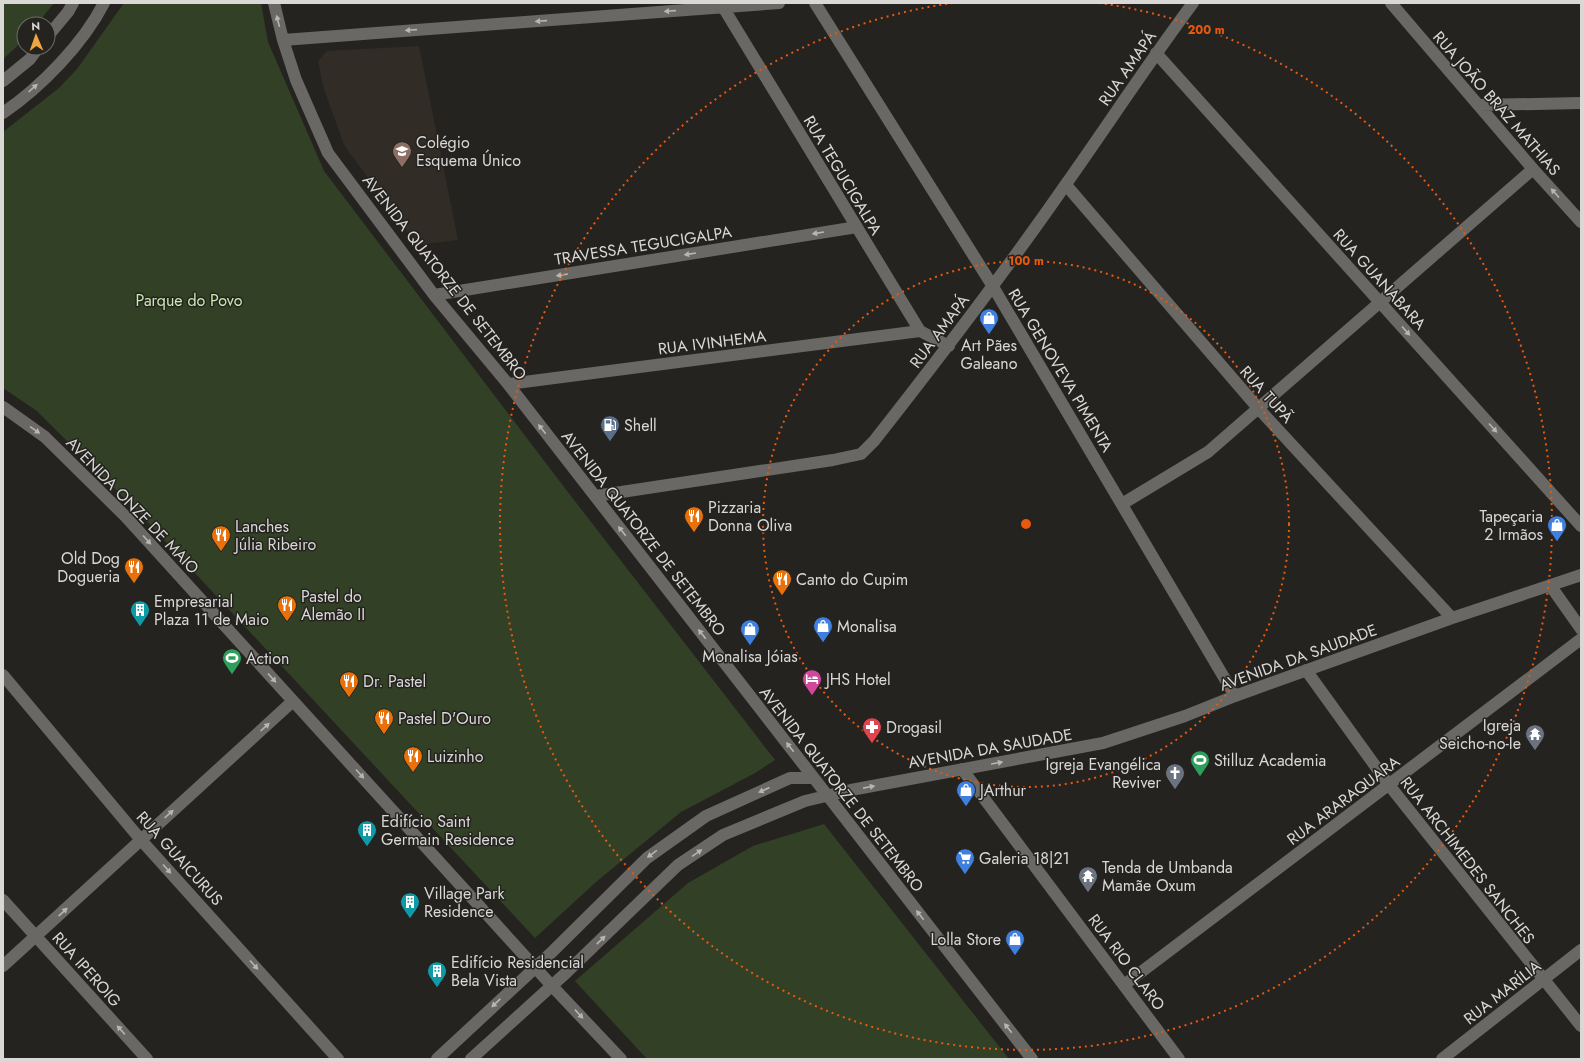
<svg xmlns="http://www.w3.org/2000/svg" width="1584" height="1062" viewBox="0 0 1584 1062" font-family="Jost,sans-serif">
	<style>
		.built { fill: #312c25 }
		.green { fill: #324126 }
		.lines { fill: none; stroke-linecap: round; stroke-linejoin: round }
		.minor { stroke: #6a6865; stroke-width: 12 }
		.oneway { fill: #b8b6b4 }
		.ring { fill: none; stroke: #e8590c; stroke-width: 2; stroke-dasharray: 2 4 }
		.labels { text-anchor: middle; stroke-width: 3; stroke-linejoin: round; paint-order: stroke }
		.street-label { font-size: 16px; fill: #d9d8d6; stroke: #252320 }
		.poi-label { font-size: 16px; fill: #d9d8d6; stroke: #252320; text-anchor: start }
		.park-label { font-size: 16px; fill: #c7ebad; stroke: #252320 }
		.centre { fill: #e8590c; stroke: #252320; stroke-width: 2 }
		.ring-label { font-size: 12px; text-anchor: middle; font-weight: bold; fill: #e8590c; stroke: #252320; stroke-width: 3; stroke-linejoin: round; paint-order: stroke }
	</style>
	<rect width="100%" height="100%" fill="#252320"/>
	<!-- built -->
	<path class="built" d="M419,46L458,240L417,245L344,145L323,86L318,61L327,51Z"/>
	<!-- green -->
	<path class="green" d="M3,3H54L37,24H24V40L3,59Z
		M124,3H261L268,42L324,171L564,487L775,760L755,773L681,812L596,882L535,938L140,514L37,411L3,388V132L59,88L77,69Z
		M824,824L1009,1059H647L575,981L688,883L753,846Z"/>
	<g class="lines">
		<!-- minor -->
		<path class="minor" d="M274,3L283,40L296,80L328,153L434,295L508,384L1032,1059
			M815,3L992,285L1235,696
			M1391,3L1533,169L1581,222
			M723,7L920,331L949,346
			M48,36L68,12L73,3
			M283,40L779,3
			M1156,53L1581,526
			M3,81L30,59L38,48
			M1480,105L1581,103
			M3,113C41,87 83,44 104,3
			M1066,185L1258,408L1452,618
			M434,295L857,227
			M508,384L920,331
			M3,407L45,437L125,516L552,986L621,1059
			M595,496L833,460L861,454L874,441C940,357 1005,272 1066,184C1109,123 1149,62 1193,3
			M1122,504L1208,452L1533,169
			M1550,585L1581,629
			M1306,670L1389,785L1581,1026
			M3,675L141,840L338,1059
			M962,769L1179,1059
			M3,900L147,1059
			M3,966L293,701
			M1124,985L1581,639
			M437,1059L550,954L647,858L706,816L790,778H814
			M471,1059L567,972L678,865L723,835L805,801L851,790L1103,743L1185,716L1235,696L1452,618L1581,575
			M1442,1059L1581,950"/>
	</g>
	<!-- one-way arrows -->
	<defs><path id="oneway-solid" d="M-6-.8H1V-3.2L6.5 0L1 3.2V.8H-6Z"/></defs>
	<g class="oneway">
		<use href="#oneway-solid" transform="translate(670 11) rotate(176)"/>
		<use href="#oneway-solid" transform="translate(278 21) rotate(-104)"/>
		<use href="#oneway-solid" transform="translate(541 21) rotate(176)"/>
		<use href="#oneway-solid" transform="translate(411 30) rotate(176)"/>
		<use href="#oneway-solid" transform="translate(33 88) rotate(-42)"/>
		<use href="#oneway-solid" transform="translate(1555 193) rotate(-132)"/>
		<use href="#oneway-solid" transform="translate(818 233) rotate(171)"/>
		<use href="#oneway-solid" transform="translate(690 254) rotate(171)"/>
		<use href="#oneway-solid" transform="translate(562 275) rotate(171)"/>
		<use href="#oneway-solid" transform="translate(1406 331) rotate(48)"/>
		<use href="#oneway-solid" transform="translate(1493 428) rotate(48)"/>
		<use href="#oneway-solid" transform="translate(542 429) rotate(-128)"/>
		<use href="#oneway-solid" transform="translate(35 430) rotate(35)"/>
		<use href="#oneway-solid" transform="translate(622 531) rotate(-128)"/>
		<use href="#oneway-solid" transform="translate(147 540) rotate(48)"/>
		<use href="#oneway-solid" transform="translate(702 634) rotate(-128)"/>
		<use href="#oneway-solid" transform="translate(272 678) rotate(48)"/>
		<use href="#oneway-solid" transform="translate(265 727) rotate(-42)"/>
		<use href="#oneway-solid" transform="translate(790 747) rotate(-128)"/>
		<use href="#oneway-solid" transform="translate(997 763) rotate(-10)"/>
		<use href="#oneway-solid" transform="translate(360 774) rotate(48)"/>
		<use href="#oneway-solid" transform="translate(869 787) rotate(-11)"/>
		<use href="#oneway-solid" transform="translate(764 790) rotate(155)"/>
		<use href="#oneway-solid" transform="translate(169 814) rotate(-42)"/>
		<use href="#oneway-solid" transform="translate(697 853) rotate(-34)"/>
		<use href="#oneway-solid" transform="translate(652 854) rotate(144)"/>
		<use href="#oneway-solid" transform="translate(167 869) rotate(48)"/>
		<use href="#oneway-solid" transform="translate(63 912) rotate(-43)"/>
		<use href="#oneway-solid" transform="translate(920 915) rotate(-128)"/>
		<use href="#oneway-solid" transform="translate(601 940) rotate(-44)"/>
		<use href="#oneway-solid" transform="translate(254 965) rotate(48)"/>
		<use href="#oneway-solid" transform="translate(496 1003) rotate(137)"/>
		<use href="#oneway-solid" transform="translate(579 1014) rotate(47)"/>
		<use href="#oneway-solid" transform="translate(1008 1028) rotate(-128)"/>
		<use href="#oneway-solid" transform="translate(121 1030) rotate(-132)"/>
	</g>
	<!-- distance rings -->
	<g class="ring">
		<circle cx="1026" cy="524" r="263"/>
		<path d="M1099 3A526 526 0 1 1 953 3"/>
	</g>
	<!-- icons -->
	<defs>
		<symbol id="school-pin" viewBox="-11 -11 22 30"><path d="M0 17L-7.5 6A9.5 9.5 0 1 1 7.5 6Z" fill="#8d6e63" stroke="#252320"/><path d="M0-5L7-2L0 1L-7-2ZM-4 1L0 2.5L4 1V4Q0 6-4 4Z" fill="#fff"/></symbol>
		<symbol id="shop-pin" viewBox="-11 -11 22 30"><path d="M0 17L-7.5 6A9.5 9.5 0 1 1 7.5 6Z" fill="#3f7fe0" stroke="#252320"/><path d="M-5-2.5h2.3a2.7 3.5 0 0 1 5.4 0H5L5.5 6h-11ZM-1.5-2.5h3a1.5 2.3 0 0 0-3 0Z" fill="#fff"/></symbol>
		<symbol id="fuel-pin" viewBox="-11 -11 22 30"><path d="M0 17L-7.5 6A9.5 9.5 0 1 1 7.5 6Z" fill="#5c6f8a" stroke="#252320"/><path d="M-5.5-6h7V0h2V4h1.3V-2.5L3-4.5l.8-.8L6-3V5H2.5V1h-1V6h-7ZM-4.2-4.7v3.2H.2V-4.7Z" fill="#fff"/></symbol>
		<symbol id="restaurant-pin" viewBox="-11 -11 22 30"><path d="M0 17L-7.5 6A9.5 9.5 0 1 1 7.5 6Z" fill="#e8710a" stroke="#252320"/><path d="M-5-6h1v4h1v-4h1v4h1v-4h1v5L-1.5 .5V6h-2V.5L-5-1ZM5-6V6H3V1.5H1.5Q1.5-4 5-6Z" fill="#fff"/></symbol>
		<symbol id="building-pin" viewBox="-11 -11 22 30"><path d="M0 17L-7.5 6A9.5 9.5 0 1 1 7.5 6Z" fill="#0f9aa8" stroke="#252320"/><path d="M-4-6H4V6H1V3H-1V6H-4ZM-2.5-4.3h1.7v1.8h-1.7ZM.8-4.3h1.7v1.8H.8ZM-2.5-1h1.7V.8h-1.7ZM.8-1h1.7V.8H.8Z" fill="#fff"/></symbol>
		<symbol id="stadium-pin" viewBox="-11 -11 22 30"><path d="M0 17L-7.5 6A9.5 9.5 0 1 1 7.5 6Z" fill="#2e9e5b" stroke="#252320"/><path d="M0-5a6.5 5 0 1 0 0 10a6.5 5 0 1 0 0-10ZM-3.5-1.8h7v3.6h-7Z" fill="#fff"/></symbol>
		<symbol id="hotel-pin" viewBox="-11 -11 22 30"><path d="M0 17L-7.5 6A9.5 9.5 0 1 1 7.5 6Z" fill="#d1479c" stroke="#252320"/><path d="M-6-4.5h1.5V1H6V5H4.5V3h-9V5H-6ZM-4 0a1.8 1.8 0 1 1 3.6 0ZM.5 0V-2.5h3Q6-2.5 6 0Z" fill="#fff"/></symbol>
		<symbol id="pharmacy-pin" viewBox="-11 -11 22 30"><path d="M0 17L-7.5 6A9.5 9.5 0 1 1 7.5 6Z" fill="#e0444e" stroke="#252320"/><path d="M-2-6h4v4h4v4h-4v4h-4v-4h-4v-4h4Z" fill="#fff"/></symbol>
		<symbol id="temple-pin" viewBox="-11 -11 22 30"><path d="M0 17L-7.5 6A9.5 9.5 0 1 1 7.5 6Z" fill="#6b7280" stroke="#252320"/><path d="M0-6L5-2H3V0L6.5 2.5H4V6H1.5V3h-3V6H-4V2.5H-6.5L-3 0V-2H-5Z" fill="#fff"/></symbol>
		<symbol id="church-pin" viewBox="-11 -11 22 30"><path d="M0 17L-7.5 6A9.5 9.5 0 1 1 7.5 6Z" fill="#6b7280" stroke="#252320"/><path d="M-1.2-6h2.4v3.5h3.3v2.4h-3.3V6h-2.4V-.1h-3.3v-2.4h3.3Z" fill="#fff"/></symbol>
		<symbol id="supermarket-pin" viewBox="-11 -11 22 30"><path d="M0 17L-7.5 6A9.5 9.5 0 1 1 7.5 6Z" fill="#3f7fe0" stroke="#252320"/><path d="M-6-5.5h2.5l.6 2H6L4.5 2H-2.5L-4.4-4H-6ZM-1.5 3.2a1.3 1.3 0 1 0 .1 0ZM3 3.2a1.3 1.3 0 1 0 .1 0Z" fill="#fff"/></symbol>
	</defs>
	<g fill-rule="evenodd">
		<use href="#school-pin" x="391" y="140" width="22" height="30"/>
		<use href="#shop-pin" x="978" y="307" width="22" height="30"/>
		<use href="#fuel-pin" x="599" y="414" width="22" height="30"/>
		<use href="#restaurant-pin" x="683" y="505" width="22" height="30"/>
		<use href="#shop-pin" x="1546" y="514" width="22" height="30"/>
		<use href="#restaurant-pin" x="210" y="524" width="22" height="30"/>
		<use href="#restaurant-pin" x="123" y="556" width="22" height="30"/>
		<use href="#restaurant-pin" x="771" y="568" width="22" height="30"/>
		<use href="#restaurant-pin" x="276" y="594" width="22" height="30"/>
		<use href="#building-pin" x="129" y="599" width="22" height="30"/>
		<use href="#shop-pin" x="812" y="615" width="22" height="30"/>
		<use href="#shop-pin" x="739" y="618" width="22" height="30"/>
		<use href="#stadium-pin" x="221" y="647" width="22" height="30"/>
		<use href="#hotel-pin" x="801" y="668" width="22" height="30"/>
		<use href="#restaurant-pin" x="338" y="670" width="22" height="30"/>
		<use href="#restaurant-pin" x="373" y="707" width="22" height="30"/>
		<use href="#pharmacy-pin" x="861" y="716" width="22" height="30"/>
		<use href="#temple-pin" x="1524" y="723" width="22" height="30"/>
		<use href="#restaurant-pin" x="402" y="745" width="22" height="30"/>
		<use href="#stadium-pin" x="1189" y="749" width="22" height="30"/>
		<use href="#church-pin" x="1164" y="762" width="22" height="30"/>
		<use href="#shop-pin" x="955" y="779" width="22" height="30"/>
		<use href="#building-pin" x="356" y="819" width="22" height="30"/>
		<use href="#supermarket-pin" x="954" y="847" width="22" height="30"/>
		<use href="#temple-pin" x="1077" y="865" width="22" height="30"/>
		<use href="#building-pin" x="399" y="891" width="22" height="30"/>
		<use href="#shop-pin" x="1004" y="928" width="22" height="30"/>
		<use href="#building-pin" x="426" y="960" width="22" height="30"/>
	</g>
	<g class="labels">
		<!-- street labels -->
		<g class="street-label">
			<text transform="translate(1127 68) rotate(-55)" y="6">RUA AMAPÁ</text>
			<text transform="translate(1497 103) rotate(49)" y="6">RUA JOÃO BRAZ MATHIAS</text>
			<text transform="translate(843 175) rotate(59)" y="6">RUA TEGUCIGALPA</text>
			<text transform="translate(643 245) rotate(-9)" y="6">TRAVESSA TEGUCIGALPA</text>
			<text transform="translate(445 277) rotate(52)" y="6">AVENIDA QUATORZE DE SETEMBRO</text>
			<text transform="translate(1380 279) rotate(48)" y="6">RUA GUANABARA</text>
			<text transform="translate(939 331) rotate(-53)" y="6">RUA AMAPÁ</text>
			<text transform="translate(712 342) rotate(-7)" y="6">RUA IVINHEMA</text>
			<text transform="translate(1061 370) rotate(59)" y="6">RUA GENOVEVA PIMENTA</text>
			<text transform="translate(1267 394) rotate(48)" y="6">RUA TUPÃ</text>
			<text transform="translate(133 505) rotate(46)" y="6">AVENIDA ONZE DE MAIO</text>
			<text transform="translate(644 533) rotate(52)" y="6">AVENIDA QUATORZE DE SETEMBRO</text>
			<text transform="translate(1298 657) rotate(-20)" y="6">AVENIDA DA SAUDADE</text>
			<text transform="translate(990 748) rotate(-10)" y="6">AVENIDA DA SAUDADE</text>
			<text transform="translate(842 789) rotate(52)" y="6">AVENIDA QUATORZE DE SETEMBRO</text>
			<text transform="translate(1343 800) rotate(-37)" y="6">RUA ARARAQUARA</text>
			<text transform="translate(180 858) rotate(48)" y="6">RUA GUAICURUS</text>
			<text transform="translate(1468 860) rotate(52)" y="6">RUA ARCHIMEDES SANCHES</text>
			<text transform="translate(1127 962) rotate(53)" y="6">RUA RIO CLARO</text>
			<text transform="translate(87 969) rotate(48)" y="6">RUA IPEROIG</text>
			<text transform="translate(1502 992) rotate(-38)" y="6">RUA MARÍLIA</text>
		</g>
		<!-- poi labels -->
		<g class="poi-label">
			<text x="416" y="148">Colégio<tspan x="416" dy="18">Esquema Único</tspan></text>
			<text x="989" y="351" text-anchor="middle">Art Pães<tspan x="989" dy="18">Galeano</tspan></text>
			<text x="624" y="431">Shell</text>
			<text x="708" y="513">Pizzaria<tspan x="708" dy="18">Donna Oliva</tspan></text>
			<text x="1543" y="522" text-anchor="end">Tapeçaria<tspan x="1543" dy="18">2 Irmãos</tspan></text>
			<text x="235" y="532">Lanches<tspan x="235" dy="18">Júlia Ribeiro</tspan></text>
			<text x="120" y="564" text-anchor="end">Old Dog<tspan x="120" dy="18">Dogueria</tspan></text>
			<text x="796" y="585">Canto do Cupim</text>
			<text x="301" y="602">Pastel do<tspan x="301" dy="18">Alemão II</tspan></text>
			<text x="154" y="607">Empresarial<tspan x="154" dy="18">Plaza 11 de Maio</tspan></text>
			<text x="837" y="632">Monalisa</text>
			<text x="750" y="662" text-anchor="middle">Monalisa Jóias</text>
			<text x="246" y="664">Action</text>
			<text x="826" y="685">JHS Hotel</text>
			<text x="363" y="687">Dr. Pastel</text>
			<text x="398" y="724">Pastel D'Ouro</text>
			<text x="1521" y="731" text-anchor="end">Igreja<tspan x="1521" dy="18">Seicho-no-Ie</tspan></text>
			<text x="886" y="733">Drogasil</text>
			<text x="427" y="762">Luizinho</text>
			<text x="1214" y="766">Stilluz Academia</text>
			<text x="1161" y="770" text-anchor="end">Igreja Evangélica<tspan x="1161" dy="18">Reviver</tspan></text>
			<text x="980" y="796">JArthur</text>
			<text x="381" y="827">Edifício Saint<tspan x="381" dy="18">Germain Residence</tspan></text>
			<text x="979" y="864">Galeria 18|21</text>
			<text x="1102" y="873">Tenda de Umbanda<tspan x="1102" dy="18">Mamãe Oxum</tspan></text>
			<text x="424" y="899">Village Park<tspan x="424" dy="18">Residence</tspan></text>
			<text x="1001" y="945" text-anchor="end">Lolla Store</text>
			<text x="451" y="968">Edifício Residencial<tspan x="451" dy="18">Bela Vista</tspan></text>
		</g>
		<!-- park labels -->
		<g class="park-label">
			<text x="189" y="306">Parque do Povo</text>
		</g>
	</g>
	<circle cx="1026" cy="524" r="6" class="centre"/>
	<g class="ring-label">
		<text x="1206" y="34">200 m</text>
		<text x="1026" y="265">100 m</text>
	</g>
	<!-- border -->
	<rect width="1584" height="1062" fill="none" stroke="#d9d8d6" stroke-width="8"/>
	<!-- north arrow -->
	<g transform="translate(36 36) rotate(358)"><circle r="19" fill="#252320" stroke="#6d6b69"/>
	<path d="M0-3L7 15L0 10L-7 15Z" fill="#f1a540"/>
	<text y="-6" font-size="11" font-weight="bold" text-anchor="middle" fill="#d9d8d6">N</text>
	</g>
</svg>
